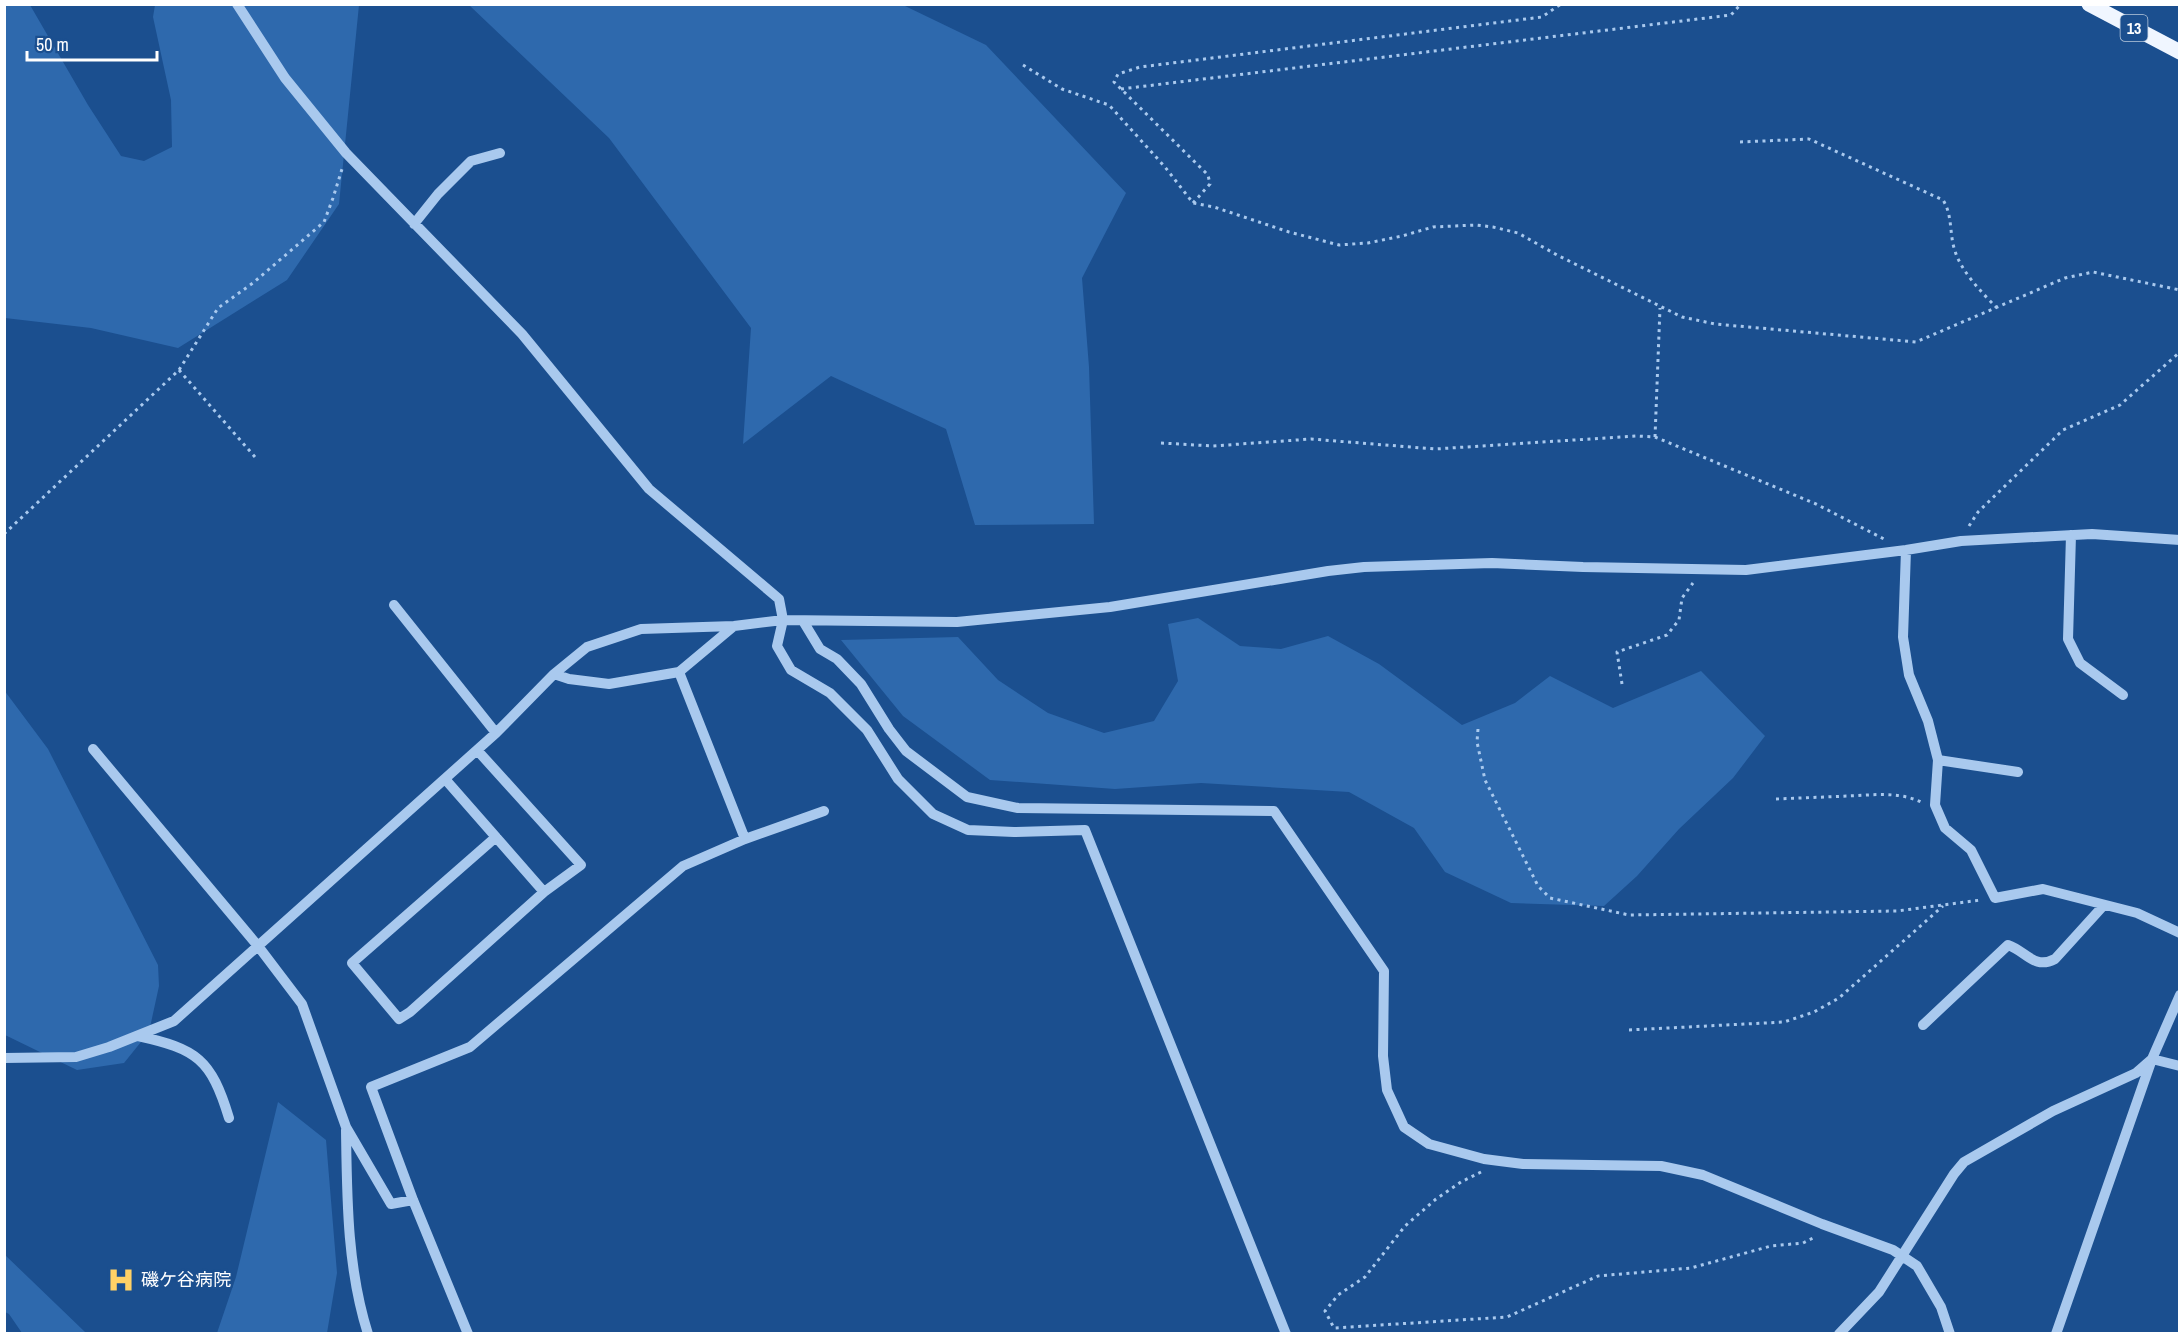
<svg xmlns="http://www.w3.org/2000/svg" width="2184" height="1338" viewBox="0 0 2184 1338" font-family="'Archivo Narrow','Noto Sans JP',sans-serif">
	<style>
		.green { fill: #2e69ad }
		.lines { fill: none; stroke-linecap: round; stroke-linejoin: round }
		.path { stroke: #a9c9ee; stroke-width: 3; stroke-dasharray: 3 4.5; stroke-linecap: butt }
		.minor { stroke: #a9c9ee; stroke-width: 10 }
		.major { stroke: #f0f6ff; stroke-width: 15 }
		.labels { text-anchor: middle; stroke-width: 5; stroke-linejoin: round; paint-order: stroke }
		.shield { fill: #1b4f8f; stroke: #bbcadd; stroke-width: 1.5 }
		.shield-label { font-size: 16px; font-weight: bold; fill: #fff }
		.poi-label { font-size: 18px; fill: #fff; stroke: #1b4f8f; text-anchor: start }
	</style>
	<rect width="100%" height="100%" fill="#1b4f8f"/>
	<!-- green -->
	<path class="green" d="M5,5H30L88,105L121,156L144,161L172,147L171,100L153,17L155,5H359L339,204L287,280L178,348L91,328L5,318Z
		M469,5H903L986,45L1126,193L1082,278L1089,367L1094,524L975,525L946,429L831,376L743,444L751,328L609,138Z
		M1198,618L1240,646L1281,649L1328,636L1379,664L1462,725L1515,703L1550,676L1613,708L1701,671L1765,736L1733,778L1679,829L1637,876L1604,906L1511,903L1445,872L1414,828L1349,792L1201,783L1115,789L990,780L903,716L841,640L958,637L998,680L1048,713L1104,733L1154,721L1178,681L1168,624Z
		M4,690L48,749L158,965L159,986L149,1032L124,1063L77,1070L5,1035Z
		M278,1102L326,1140L337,1273L327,1333H217L236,1277Z
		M4,1254L84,1331L86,1333H22L9,1314L5,1312Z"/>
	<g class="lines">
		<!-- path -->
		<path class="path" d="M1023,65L1062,89L1109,105L1165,167L1193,203L1214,207L1289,232L1339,245L1368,243L1402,236L1433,227L1476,225L1493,227L1518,233L1557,255L1682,317L1715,324L1916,342L2065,278L2093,272L2180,290
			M1121,89L1731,15L1741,4
			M1740,142L1809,139L1943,200C1953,216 1949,234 1955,251C1961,271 1982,293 1997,308
			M1193,203L1210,184L1208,175L1114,82L1118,74L1140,67L1542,17L1561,4
			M179,370L255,457
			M1655,437L1660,308
			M1161,443L1213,446L1311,439L1435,449L1636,436L1655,437L1816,504L1884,539
			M1969,526L1978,512L2063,430L2120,405L2180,352
			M4,534L179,370L218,308L253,283L324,222L333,198L342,169
			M1622,684L1617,652L1667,635L1679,620L1682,598L1693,583
			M1478,729L1477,742L1485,780L1538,886L1550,898L1629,915L1897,911L1981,900
			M1776,799C1800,798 1824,797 1848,796C1873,795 1900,791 1923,803
			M1629,1030L1784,1022L1814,1012L1839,998L1943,906
			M1481,1172L1461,1182L1436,1199L1405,1226L1365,1277L1338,1295L1325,1311L1334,1328L1507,1317L1598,1276L1691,1268L1771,1246L1803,1243L1815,1237"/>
		<!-- minor -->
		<path class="minor" d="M237,4L285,78L346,153L522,334L649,489L779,599L783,620L777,646L791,670L830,693L867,730L898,779L933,814L968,830L1014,832L1085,830L1286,1334
			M414,224L438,194L471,161L500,153
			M2071,535L2068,639L2080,663L2123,695
			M1906,550L1903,637L1909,675L1928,721L1938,760L1935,805L1945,828L1971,850L1995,898L2043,889L2137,913L2180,933
			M394,605L496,733
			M803,621L820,649L837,659L861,684L889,729L906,751L967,797L1018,808L1274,811L1384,971L1383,1056L1387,1090L1404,1127L1429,1144L1484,1159L1523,1164L1661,1166L1703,1175L1822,1224L1893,1250L1917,1266L1941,1307L1950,1334
			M734,626L679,672L745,839
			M554,674L569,679L609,684L679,672
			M93,749L258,946L302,1004L346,1127L391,1204L413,1200
			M1938,760L2018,772
			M445,779L544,892L581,865L477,750
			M496,837L352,963L399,1019L410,1012L544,892
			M1923,1025L2008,945C2026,951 2034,970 2055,959L2104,905
			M138,1036C197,1049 211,1059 229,1118
			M4,1058L76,1057L109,1047L174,1021L496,733L554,674L587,647L641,629L734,626L783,620L957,622L1110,607L1328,571L1364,567L1492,563L1583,567L1746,570L1906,550L1961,541L2092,534L2180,540
			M346,1130C347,1198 347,1268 368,1334
			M468,1334L413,1200L371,1087L470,1047L683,866L745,839L824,811
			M1839,1334L1879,1292L1954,1174L1964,1162L2053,1111L2136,1073L2152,1059L2180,1066
			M2056,1334L2152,1059L2180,995"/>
		<!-- major -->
		<path class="major" d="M2089,4L2180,52"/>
	</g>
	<!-- icons -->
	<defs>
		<symbol id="hospital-bare" viewBox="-9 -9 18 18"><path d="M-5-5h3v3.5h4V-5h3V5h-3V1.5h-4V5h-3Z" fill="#ffd166" stroke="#1b4f8f" stroke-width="2.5" paint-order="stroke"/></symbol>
	</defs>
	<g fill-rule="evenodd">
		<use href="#hospital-bare" x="102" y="1261" width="38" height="38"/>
	</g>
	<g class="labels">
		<!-- shield labels -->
		<rect class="shield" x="2120.5" y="15" width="27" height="26" rx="4.5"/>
		<g class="shield-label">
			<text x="2134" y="34">13</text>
		</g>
		<!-- poi labels -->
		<g class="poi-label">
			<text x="141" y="1286">磯ケ谷病院</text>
		</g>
	</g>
	<!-- border -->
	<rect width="2184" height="1338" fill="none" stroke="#ffffff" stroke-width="12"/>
	<!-- scale -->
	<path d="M27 51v9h130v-9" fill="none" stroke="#ffffff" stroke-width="3"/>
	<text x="36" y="51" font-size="18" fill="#ffffff" stroke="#1b4f8f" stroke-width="4.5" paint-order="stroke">50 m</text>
</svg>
